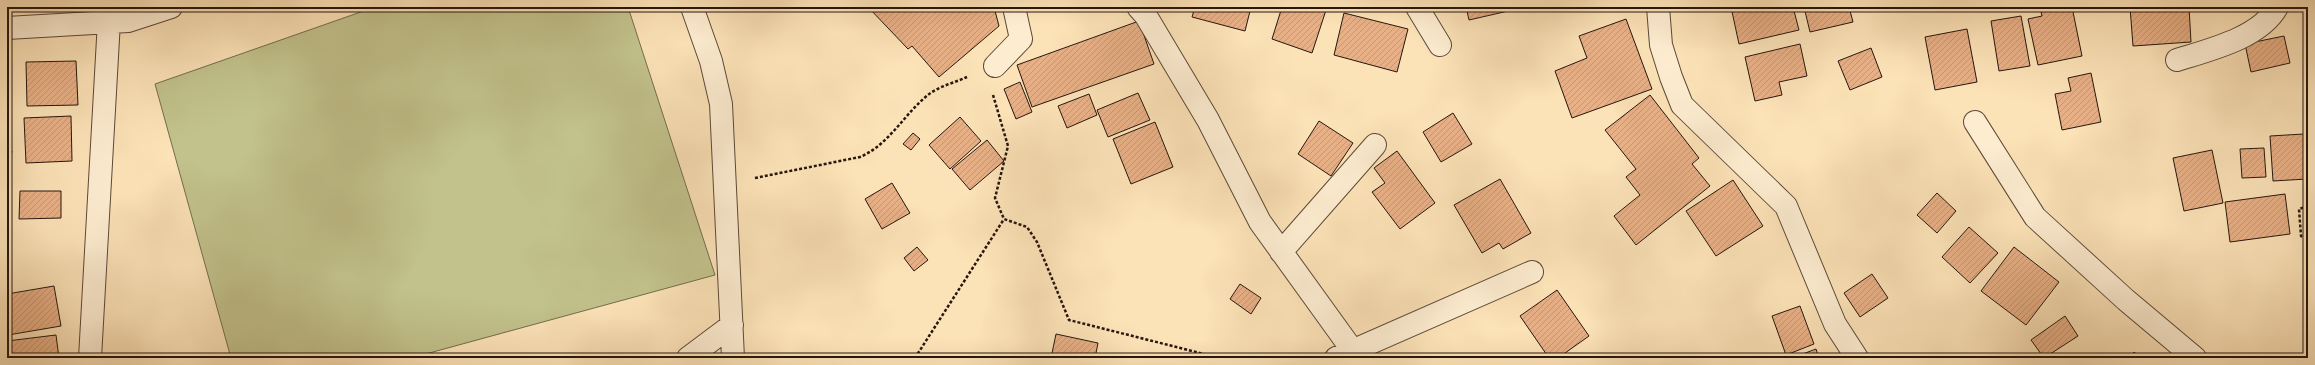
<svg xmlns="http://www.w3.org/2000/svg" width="2315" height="365" viewBox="0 0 2315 365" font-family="'Sorts Mill Goudy',serif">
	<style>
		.grass { fill: #c2c28c; stroke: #746c4d }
		.building { fill: url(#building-hatch); stroke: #26160e }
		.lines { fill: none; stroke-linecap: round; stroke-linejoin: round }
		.minor-casing { stroke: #5c4938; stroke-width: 24 }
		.path { stroke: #26160e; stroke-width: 2.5; stroke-dasharray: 3 2; stroke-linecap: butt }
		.minor { stroke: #fdecd0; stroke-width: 22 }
	</style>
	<defs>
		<pattern id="building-hatch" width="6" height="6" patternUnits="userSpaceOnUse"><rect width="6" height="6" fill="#e8b087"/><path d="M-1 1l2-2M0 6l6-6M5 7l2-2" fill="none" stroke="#c79773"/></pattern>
	</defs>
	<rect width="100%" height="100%" fill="#fce2b7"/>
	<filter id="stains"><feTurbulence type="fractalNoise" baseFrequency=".005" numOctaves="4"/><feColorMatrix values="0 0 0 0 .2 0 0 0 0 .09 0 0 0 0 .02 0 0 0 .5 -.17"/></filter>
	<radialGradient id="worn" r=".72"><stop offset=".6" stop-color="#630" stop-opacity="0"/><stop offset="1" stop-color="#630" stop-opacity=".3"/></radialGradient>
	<!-- grass -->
	<path class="grass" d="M375,7H628L715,275L411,358H231L155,84Z"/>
	<!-- building -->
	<path class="building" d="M868,7H994L999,26L939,77L912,46L908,49Z
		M1195,7H1251L1245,31L1192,17Z
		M1282,7H1327L1312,53L1272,39Z
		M1466,7H1516L1517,9L1469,20Z
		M1731,7H1793L1799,30L1739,44Z
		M1804,7H1849L1853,22L1810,32Z
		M2040,7H2072L2082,56L2038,65L2028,19L2042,16Z
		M2130,7H2189L2191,42L2133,46Z
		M1344,13L1408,29L1397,72L1334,55Z
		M2021,16L2030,66L1999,71L1991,21Z
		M1626,19L1652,89L1572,118L1555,71L1587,58L1579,36Z
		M1139,21L1154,64L1032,107L1017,65Z
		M1967,29L1977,82L1935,90L1925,37Z
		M2284,36L2290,63L2251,72L2245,44Z
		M1800,44L1807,76L1779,82L1782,95L1755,101L1745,57Z
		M1871,48L1882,77L1850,90L1838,61Z
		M76,61L78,105L27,106L26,62Z
		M2091,73L2101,122L2062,130L2055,94L2071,91L2068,78Z
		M1020,82L1032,112L1016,119L1004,89Z
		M1138,93L1150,120L1108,137L1097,110Z
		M1089,94L1097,115L1067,128L1058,106Z
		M1650,95L1699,158L1692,164L1710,186L1636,245L1614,216L1640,195L1626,177L1636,169L1605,130Z
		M1453,113L1472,144L1441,162L1423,132Z
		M71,116L72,161L26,163L24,118Z
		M960,117L981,141L950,169L929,145Z
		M1319,121L1353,143L1331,176L1298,154Z
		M1155,122L1173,167L1131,184L1113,139Z
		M913,133L920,139L911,150L903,144Z
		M2304,134L2307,179L2273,181L2270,136Z
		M987,140L1004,161L970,190L952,169Z
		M2264,148L2266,177L2242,178L2240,149Z
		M2212,150L2223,203L2184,211L2173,158Z
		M7,151H12L7,180Z
		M1397,151L1435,203L1400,229L1372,192L1385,183L1374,168Z
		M1500,179L1531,233L1503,249L1499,243L1482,253L1454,205Z
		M1733,180L1763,226L1716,256L1686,211Z
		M892,183L910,213L882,229L865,199Z
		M20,191H61V218L19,219Z
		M1937,193L1956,211L1937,233L1917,215Z
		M2285,194L2290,234L2230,242L2225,202Z
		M1969,227L1998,253L1970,283L1942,257Z
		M917,247L928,260L914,271L904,258Z
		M2014,247L2059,282L2026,325L1981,291Z
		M1872,274L1888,298L1860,317L1844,293Z
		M1240,284L1261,298L1251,314L1230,299Z
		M54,286L61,326L8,335L7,294Z
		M1557,290L1589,336L1558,358H1549L1520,316Z
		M1800,306L1814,344L1786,355L1772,316Z
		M2065,316L2078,336L2044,358L2031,340Z
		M1056,334L1098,343L1095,358H1051Z
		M56,335L59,358H7V341Z
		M1816,349L1819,358H1792Z
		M2134,352L2141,358H2129Z"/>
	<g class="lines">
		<defs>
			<path id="minor" d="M692,7L711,61L721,104L733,358
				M1138,7L1146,16L1208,120L1260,222L1353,351
				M1417,7L1440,45
				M1658,7L1661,45L1671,77L1682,105L1786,206L1835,324L1857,358
				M7,28L128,21L171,7
				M2177,60C2209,50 2260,38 2277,7
				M995,66L1021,39L1014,7
				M1975,122L2035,217L2126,300L2195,358
				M1281,252L1375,145
				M90,358L109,21
				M688,358L732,325
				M1336,358L1532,272"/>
		</defs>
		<!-- minor casing -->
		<use href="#minor" class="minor-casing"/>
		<!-- path -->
		<path class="path" d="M993,95L1008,146L995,198L1004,219L1027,227L1037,242L1069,320L1220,358
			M755,178L860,157C890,144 904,114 928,95C939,86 954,83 967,77
			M2308,206L2299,209L2301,236L2308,239
			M915,358L1004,219"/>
		<!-- minor -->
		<use href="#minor" class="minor"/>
	</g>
	<!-- margin -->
	<rect width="2315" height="365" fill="none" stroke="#fce2b7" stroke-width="24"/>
	<rect x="8" y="8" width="2299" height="349" fill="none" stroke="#26160e" stroke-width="2"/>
	<rect x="12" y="12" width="2291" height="341" fill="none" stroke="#26160e"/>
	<rect width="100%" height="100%" filter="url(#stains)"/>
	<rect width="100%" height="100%" fill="url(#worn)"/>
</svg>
